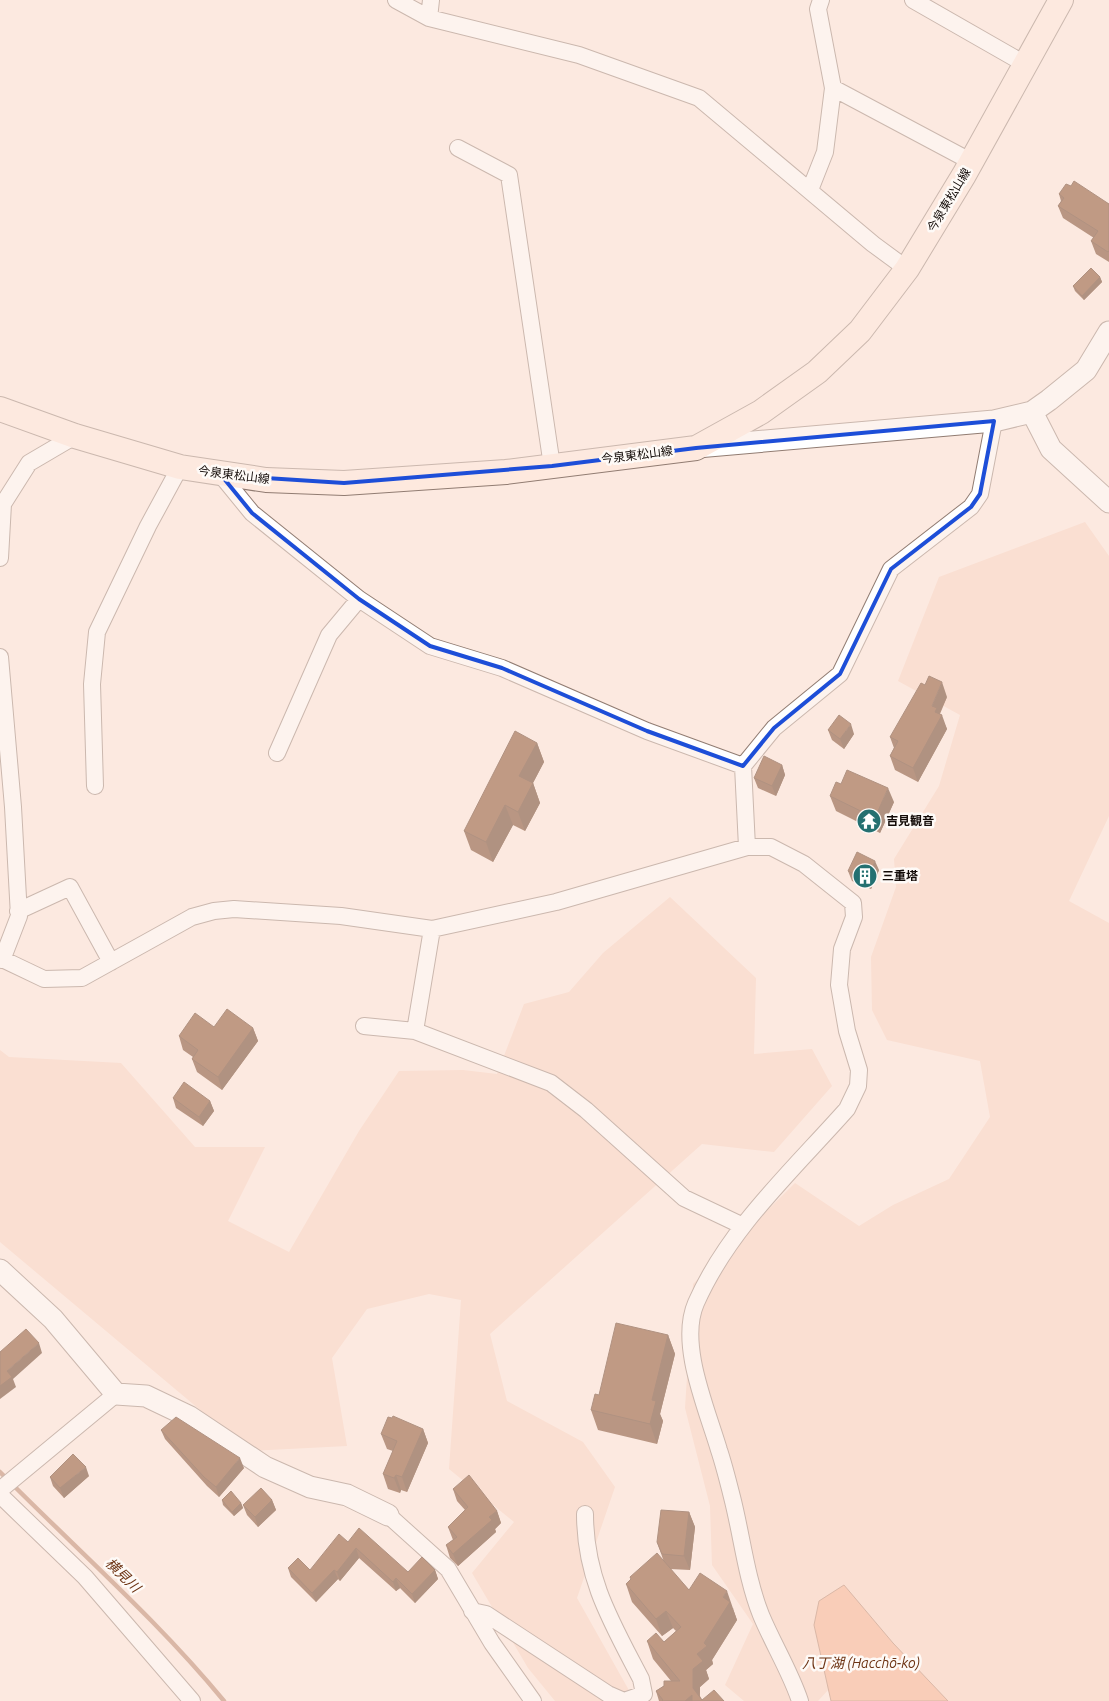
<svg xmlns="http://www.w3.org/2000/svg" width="1109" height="1701" viewBox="0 0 1109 1701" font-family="Ubuntu,'Noto Sans JP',sans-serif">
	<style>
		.green { fill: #f9d2c0 }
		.water { fill: #f5ab87; stroke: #b17b61 }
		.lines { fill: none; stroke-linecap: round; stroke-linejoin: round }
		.stream { stroke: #b17b61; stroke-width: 4.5 }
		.minor-casing { stroke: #917c72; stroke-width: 18 }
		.tertiary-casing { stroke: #917c72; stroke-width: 23 }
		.secondary-casing { stroke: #917c72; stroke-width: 26 }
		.minor { stroke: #fff; stroke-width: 16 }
		.tertiary { stroke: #fff; stroke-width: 21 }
		.secondary { stroke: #fee9de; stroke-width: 24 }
		.wall { fill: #683213 }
		.shaded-wall { fill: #55290f }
		.building { fill: #793a16; stroke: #55290f }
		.marked { fill: none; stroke: #1d4ed8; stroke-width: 4; stroke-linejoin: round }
		.labels { text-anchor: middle; stroke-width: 5; stroke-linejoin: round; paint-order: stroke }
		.street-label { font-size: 12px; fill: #120a07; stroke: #fefaf7 }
		.poi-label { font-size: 12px; font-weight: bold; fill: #120a07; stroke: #fefaf7; text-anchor: start }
		.water-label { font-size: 14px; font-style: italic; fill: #6d3313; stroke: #fefaf7 }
	</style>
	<rect width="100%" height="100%" fill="#fce9e0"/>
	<!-- green -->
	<path class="green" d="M1085,522L1109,556V816L1069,901L1109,923V1701H948L893,1643L844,1585L814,1625L829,1689L818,1701H744L725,1685L753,1624L712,1565L710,1506L685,1408L693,1284L795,1183L859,1226L893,1205L949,1179L990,1117L980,1061L887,1040L872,1010L871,957L896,887L894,859L939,786L960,715L898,681L939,577Z
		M670,897L756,978L754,1054L812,1049L832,1086L774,1152L702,1144L490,1334L507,1401L583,1442L615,1487L577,1598L635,1701H555L528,1668L472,1573L514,1522L449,1469L461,1300L429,1294L367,1309L332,1358L347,1446L249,1451L0,1242V1050L9,1057L121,1063L195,1147H265L228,1221L289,1252L359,1131L399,1071L463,1070L497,1074L524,1004L569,992L603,953Z"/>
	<!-- water -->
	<path class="water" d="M844,1585L893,1643L948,1701H831L814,1625L819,1601Z"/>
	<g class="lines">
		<!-- stream -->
		<path class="stream" d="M0,1472L7,1479
			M12,1484C84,1556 160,1623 224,1701"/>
		<defs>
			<path id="minor" d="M396,0L429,18L579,55L699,98L873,244L907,269
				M913,0L1025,64
				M429,18L431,0
				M833,88L972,162
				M458,148L509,175L552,466
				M810,190L825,152L833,88L818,9L821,0
				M221,475L252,513L359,599L430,646L502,668L647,731L743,766
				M0,558L3,504L29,463L75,436
				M0,657L13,807L19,916L2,960
				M277,753L329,635L359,599
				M95,786L92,684L97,632L148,526L180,467
				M747,847L743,766L774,728L840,674L891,569L971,507L980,494L994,421
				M18,911L70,887L111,962
				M432,929L415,1031L551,1083L586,1110L684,1198L743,1226
				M0,958L44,979L82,978L192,917L214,911L234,909L341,916L432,929L556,902L747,847H771L804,864L853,903L854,917L842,949L839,985L847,1031L859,1070L858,1086L847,1109C793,1170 729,1228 696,1303C678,1344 707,1409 719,1450C724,1465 728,1481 732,1497C742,1536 746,1577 761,1615C773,1644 790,1671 800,1701
				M364,1026L415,1031
				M0,1490L116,1394
				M0,1495L85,1577L192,1701
				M388,1515L448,1569L492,1643L533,1701
				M472,1611L486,1614L608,1694L624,1701L644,1694L641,1679C612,1623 585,1579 585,1514"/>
			<path id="tertiary" d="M1032,412L1051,449L1109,502
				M697,447L994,421L1032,412L1049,400L1086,370L1109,332
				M0,1270L53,1319L116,1394L146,1396L190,1417L265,1467L310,1487L347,1495L388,1515"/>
			<path id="secondary" d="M0,409L75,436L180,467L266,480L344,483L506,472L696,448L761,412L817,372L860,331L907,269L964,175L1061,0"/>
		</defs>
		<!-- minor casing -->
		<use href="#minor" class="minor-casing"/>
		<!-- tertiary casing -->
		<use href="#tertiary" class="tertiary-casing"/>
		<!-- secondary casing -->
		<use href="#secondary" class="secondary-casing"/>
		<!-- minor -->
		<use href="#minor" class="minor"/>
		<!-- tertiary -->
		<use href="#tertiary" class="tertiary"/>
		<!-- secondary -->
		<use href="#secondary" class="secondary"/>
	</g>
	<!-- wall -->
	<path class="wall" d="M1071,186L1109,204V262L1096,254L1091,241L1094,238L1063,218L1058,206L1061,201L1059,194Z
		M1100,277L1102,282L1084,300L1075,291L1073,286Z
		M947,697L940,714L947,729L918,782L895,770L890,756L894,748L890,737Z
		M828,730L854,734L844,749L832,740Z
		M537,743L544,762L533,783L540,803L525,831L513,825L493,862L471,850L464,831Z
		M782,765L785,775L776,796L758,788L754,778Z
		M830,796L894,802L880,833L836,811Z
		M879,870L871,889L852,881L848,871Z
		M214,1027L253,1028L258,1041L222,1090L197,1072L192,1059L193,1057L183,1050L179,1036Z
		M173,1098L210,1101L214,1111L203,1126L176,1108Z
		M668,1335L675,1354L660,1414L663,1421L657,1444L598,1430L591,1410L599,1395Z
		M423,1429L428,1443L407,1492L401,1490L400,1493L388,1489L383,1474L393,1451L387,1449L381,1434Z
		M161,1430L244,1468L219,1497L207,1486L165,1439Z
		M89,1476L64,1498L53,1486L50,1477Z
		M453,1489L497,1511L501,1523L495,1529L496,1532L458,1566L450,1558L446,1545L453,1540L448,1527L465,1510L457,1501Z
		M222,1500L241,1503L243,1508L234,1516L223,1505Z
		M272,1500L276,1510L258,1527L247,1515L243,1505Z
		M689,1512L695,1527L690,1570L670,1569L689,1590L734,1609H733L737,1620L712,1660L713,1664L706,1670L709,1679L700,1687V1696L702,1700L724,1701H659L656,1691L671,1681L653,1659L647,1641L664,1642L676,1631L673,1628L662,1636L632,1602L626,1584L631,1579L630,1577L664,1562L657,1542Z
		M348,1542L408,1572L435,1570L438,1579L415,1603L400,1588L396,1591L359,1558L340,1581L338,1579L316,1602L291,1577L288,1568L310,1570Z"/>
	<!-- shaded-wall -->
	<path class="shaded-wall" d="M1100,277L1102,282L1084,300L1082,296Z
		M942,682L947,697L939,714L942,715L947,729L918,782L913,768L932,706Z
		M851,724L854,734L844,749L840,739Z
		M537,743L544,762L526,796L519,776Z
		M782,765L785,775L776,796L772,786Z
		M533,783L540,803L525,831L518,812Z
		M888,788L894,802L880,833L875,818Z
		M505,805L513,825L493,862L486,842Z
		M875,861L879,870L871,889L867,880Z
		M253,1028L258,1041L222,1090L218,1077Z
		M210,1101L214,1111L203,1126L199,1117Z
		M668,1335L675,1354L660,1414L663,1421L657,1444L650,1424L652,1400Z
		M39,1343L42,1353L13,1379L16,1387L0,1399V1386L7,1371Z
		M423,1429L428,1443L407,1492L402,1477Z
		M240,1458L244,1468L219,1497L216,1487Z
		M86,1467L89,1476L64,1498L60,1488Z
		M396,1475L401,1490L400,1493L394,1478Z
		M272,1500L276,1510L258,1527L255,1517Z
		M241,1503L243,1508L234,1516L232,1512Z
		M497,1511L501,1523L495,1529L496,1532L458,1566L453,1554L489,1517Z
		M689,1512L695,1527L690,1570L684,1556Z
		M356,1548L359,1558L340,1581L337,1572Z
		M334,1570L338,1579L316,1602L312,1593Z
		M435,1570L438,1579L415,1603L412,1594Z
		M396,1578L400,1588L396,1591L393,1582Z
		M727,1591L737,1620L712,1660L713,1664L706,1670L709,1679L700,1687L699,1701L693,1688V1669L697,1654L704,1643L723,1597Z
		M666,1611L673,1628L662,1636L656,1619Z
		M692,1695L694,1701H685Z"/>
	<!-- building -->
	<path class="building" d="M1074,181L1109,204V251L1108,252L1091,241L1098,231L1058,206L1064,198L1059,194L1066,184L1071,186Z
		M1091,268L1100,277L1082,296L1073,286Z
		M929,676L942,682L932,706L937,708L935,712L942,715L913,768L890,756L898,741L890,737L921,683L925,685Z
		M839,715L851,724L840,739L828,730Z
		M515,731L537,743L519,776L533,783L518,812L505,805L486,842L464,831Z
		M764,756L782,765L772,786L754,778Z
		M847,770L888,788L875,818L830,796L836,782L841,784Z
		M857,852L875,861L867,880L848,871Z
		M227,1009L253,1028L218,1077L192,1059L198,1050L179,1036L195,1013L214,1027Z
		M184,1082L210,1101L199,1117L173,1098Z
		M616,1323L668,1335L652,1400L656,1401L650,1424L591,1410L595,1394L599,1395Z
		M26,1329L39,1343L7,1371L12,1377L0,1386V1352Z
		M393,1416L423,1429L402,1477L396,1475L394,1478L383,1474L397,1441L381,1434L388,1417L392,1418Z
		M176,1417L240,1458L216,1487L204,1477L161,1430Z
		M73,1454L86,1467L60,1488L50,1477Z
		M469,1475L497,1511L489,1517L492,1520L453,1554L446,1545L457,1537L448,1527L468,1507L453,1489Z
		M261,1488L272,1500L255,1517L243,1505Z
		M231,1491L241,1503L232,1512L222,1500Z
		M661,1510L689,1512L684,1556L662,1554L657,1542Z
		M359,1528L408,1572L422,1557L435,1570L412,1594L396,1578L393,1582L356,1548L337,1572L334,1570L312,1593L288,1568L298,1558L310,1570L339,1534L348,1542Z
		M657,1553L689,1590L700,1573L727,1591L723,1597L730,1602L704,1643L707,1646L697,1654L703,1661L693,1669V1688L702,1700L714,1690L724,1701H692V1695L685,1701H662L663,1700L656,1691L664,1686V1681H680L647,1641L656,1633L664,1642L681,1627L666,1611L656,1619L626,1584L631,1579L630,1577Z"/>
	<!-- marked area -->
	<path d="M0 0H1109V1701H0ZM994,421L980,494L971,507L891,569L840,674L774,728L743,766L647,731L502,668L430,646L359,599L252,513L221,475L344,483L552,466L696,448Z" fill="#fce9e0" fill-opacity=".55" fill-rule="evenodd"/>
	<path class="marked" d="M994,421L980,494L971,507L891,569L840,674L774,728L743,766L647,731L502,668L430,646L359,599L252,513L221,475L344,483L552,466L696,448Z"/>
	<!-- icons -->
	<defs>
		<symbol id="temple-disc" viewBox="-11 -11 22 22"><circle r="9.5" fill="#247071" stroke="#fefaf7"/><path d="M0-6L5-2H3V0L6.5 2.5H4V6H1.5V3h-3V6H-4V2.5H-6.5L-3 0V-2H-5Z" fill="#fff"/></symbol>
		<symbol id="building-disc" viewBox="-11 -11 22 22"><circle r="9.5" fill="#247071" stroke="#fefaf7"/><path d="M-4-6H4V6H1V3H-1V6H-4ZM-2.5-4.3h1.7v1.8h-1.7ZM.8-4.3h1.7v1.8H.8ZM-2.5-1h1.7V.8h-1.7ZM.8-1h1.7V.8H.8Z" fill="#fff"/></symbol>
	</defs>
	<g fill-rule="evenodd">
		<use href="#temple-disc" x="855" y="807" width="28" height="28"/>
		<use href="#building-disc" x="851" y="862" width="28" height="28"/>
	</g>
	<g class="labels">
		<!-- street labels -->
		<g class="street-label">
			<text transform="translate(949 200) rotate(-59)" y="4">今泉東松山線</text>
			<text transform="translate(637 455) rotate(-7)" y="4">今泉東松山線</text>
			<text transform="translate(234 475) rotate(7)" y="4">今泉東松山線</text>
		</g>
		<!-- poi labels -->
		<g class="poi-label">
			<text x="886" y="825">吉見観音</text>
			<text x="882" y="880">三重塔</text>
		</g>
		<!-- water labels -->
		<g class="water-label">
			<text transform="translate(123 1575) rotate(44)" y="5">横見川</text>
			<text x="861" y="1668">八丁湖 (Hacchō-ko)</text>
		</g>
	</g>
</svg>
